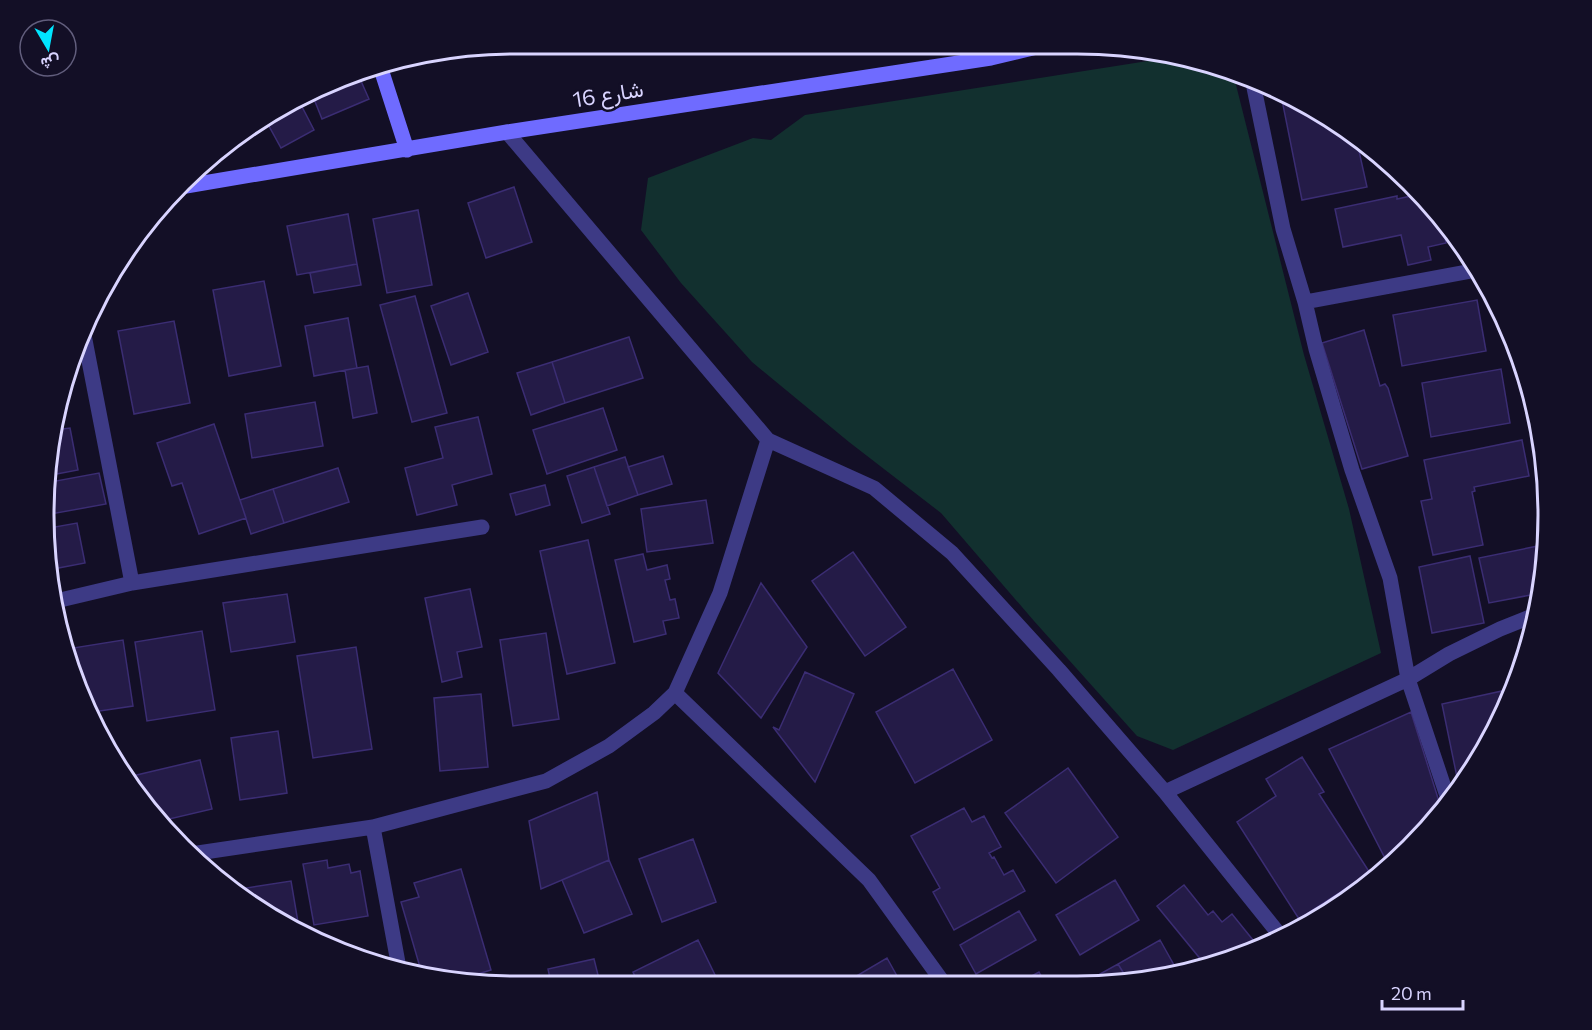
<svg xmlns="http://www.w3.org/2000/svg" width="1592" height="1030" viewBox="0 0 1592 1030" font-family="Commissioner,Vazirmatn,sans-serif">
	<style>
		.green { fill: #12302f }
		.building { fill: #241b47; stroke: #3b2d73; stroke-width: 1.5 }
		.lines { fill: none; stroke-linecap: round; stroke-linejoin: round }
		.street { stroke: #3d3a85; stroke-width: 15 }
		.secondary { stroke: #6f6bff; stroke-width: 15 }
		.labels { text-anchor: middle; stroke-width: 5; stroke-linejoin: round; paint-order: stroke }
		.street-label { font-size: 22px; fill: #d9d4ff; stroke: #130f26 }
		.rim { fill: none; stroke: #d9d4ff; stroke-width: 3 }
	</style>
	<rect width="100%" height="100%" fill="#130f26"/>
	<!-- green -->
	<path class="green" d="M1173,57L1233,73L1304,355L1349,509L1381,653L1173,750L1137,736L1034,621L941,513L849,442L752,362L681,283L641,230L648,178L753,138L771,140L805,115Z"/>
	<!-- building -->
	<path class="building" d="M357,72L369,99L322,119L312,94Z
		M1289,99L1357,142L1367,187L1302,200L1282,100Z
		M299,101L314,130L281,148L264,117Z
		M514,187L532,242L486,258L468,203Z
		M1420,194L1441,217L1446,243L1428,247L1431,260L1408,265L1401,235L1343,247L1335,209L1397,196V199Z
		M418,210L432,285L387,293L373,219Z
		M348,214L357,264L297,275L287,226Z
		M357,264L361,285L314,293L310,273Z
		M264,281L281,366L229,376L213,290Z
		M468,293L488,352L451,365L431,306Z
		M415,296L447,413L412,422L380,305Z
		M1477,300L1486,351L1402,366L1393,315Z
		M348,318L357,368L314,376L305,326Z
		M174,321L190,403L134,414L118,331Z
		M1364,330L1380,386L1385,384L1388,388L1408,456L1362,469L1322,343Z
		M629,337L643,378L565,403L552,362Z
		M552,362L565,403L531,415L517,373Z
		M368,366L377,413L353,418L345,370Z
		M1501,369L1510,423L1431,437L1422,383Z
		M315,402L323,446L252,458L245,414Z
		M603,408L617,450L547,474L533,430Z
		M478,417L492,474L452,485L457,505L417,515L405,468L443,458L435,427Z
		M214,424L246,518L199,534L182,483L172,486L157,443Z
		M70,428L78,470L46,476L55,430Z
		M1522,440L1529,476L1474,487L1475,491L1472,492L1483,545L1433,555L1421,501L1432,499L1424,460Z
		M663,456L672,484L638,495L628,467Z
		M625,457L638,495L607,506L594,467Z
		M594,467L610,514L582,523L567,476Z
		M338,468L349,502L284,523L273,489Z
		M99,473L106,504L51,514L45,483Z
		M545,485L550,505L516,515L510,494Z
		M273,489L284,523L251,534L240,500Z
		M706,500L713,543L647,552L641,509Z
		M77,523L85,563L53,569L49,528Z
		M588,540L615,663L567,674L540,551Z
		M1538,546L1544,578L1541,593L1489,603L1479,558Z
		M853,552L906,627L865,656L812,581Z
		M643,554L647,570L667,565L670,579L665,580L670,600L675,599L679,618L663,621L666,634L634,642L615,560Z
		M1470,556L1484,623L1432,633L1419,567Z
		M761,583L807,647L761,718L718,673Z
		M470,589L482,647L457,652L462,677L442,682L425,598Z
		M287,594L295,642L231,652L223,603Z
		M202,631L215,710L147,721L135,642Z
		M546,633L559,719L513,726L500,640Z
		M123,640L133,706L93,712L78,678L73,648Z
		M356,647L372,749L313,758L297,656Z
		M953,669L992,740L915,783L876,712Z
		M805,672L854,694L815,782L773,727L779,730Z
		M1502,691L1505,707L1485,750L1459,787L1442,704Z
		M481,694L488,767L440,771L434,698Z
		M1411,712L1442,811L1432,826L1389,866L1329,749Z
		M278,731L287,793L240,800L231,738Z
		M1302,757L1324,792L1319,794L1370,873L1299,919L1237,822L1276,796L1266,779Z
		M200,760L212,809L161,821L124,778Z
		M1068,768L1118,837L1056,883L1005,813Z
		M597,792L609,860L541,889L529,821Z
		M964,808L972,822L984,816L1001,847L989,853L992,858L994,857L1004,875L1013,870L1025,891L954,930L933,892L940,888L911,836Z
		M693,839L716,902L662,922L639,859Z
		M327,860L328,868L349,864L351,873L360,871L368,916L314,925L303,864Z
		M609,860L632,914L584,933L562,880Z
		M461,869L491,970L452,982L436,978L434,971L422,974L401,902L419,897L414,883Z
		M1115,880L1139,920L1080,955L1056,915Z
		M291,881L299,928L241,892L240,889Z
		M1184,885L1208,915L1213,911L1222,922L1232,914L1257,945L1250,951L1207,967L1157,906Z
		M1019,911L1036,940L976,974L960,945Z
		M698,940L716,977L703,984L638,983L633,972Z
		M1160,940L1179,974L1129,982L1118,964Z
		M887,958L902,985L850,984L848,981Z
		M594,959L600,983H551L548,969Z
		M1118,964L1129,982L1107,986L1080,985Z
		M1039,972L1046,985H1015Z"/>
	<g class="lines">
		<!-- street -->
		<path class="street" d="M1252,78L1283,229L1305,302L1316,349L1352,470L1390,578L1408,679L1449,802
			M1305,302L1477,270
			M84,335L132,583
			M768,440L874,488L952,553L1059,670L1165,792L1283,939
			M56,601L132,583L482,527
			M675,693L869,880L945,985
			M1165,792L1408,679L1449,654L1500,629L1535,615
			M191,854L373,827
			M399,968L373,827L546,781L609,746L654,713L675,693L720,593L768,440L507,132"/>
		<!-- secondary -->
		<path class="secondary" d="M380,66L407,150
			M186,186L507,132L991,58L1037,47"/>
	</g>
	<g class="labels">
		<!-- street labels -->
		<g class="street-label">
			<text transform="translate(608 94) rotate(-9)" y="8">شارع 16</text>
		</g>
	</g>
	<!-- crop -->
	<path d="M0 0H1592V1030H0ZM515 54H1077A461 461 0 0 1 1538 515V515A461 461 0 0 1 1077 976H515A461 461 0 0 1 54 515V515A461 461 0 0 1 515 54Z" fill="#130f26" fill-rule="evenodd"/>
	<path class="rim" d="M515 54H1077A461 461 0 0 1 1538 515V515A461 461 0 0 1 1077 976H515A461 461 0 0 1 54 515V515A461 461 0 0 1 515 54Z"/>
	<!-- north arrow -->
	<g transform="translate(48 48) rotate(170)"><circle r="28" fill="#130f26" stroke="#625e7d" stroke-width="1.5"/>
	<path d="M0-4.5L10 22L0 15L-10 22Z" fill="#00e5ff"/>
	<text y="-9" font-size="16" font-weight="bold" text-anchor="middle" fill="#d9d4ff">ش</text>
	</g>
	<!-- scale -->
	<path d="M1382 1000v9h81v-9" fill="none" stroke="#d9d4ff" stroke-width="3"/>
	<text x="1391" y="1000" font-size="18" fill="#d9d4ff" stroke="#130f26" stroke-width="4.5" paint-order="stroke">20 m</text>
</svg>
